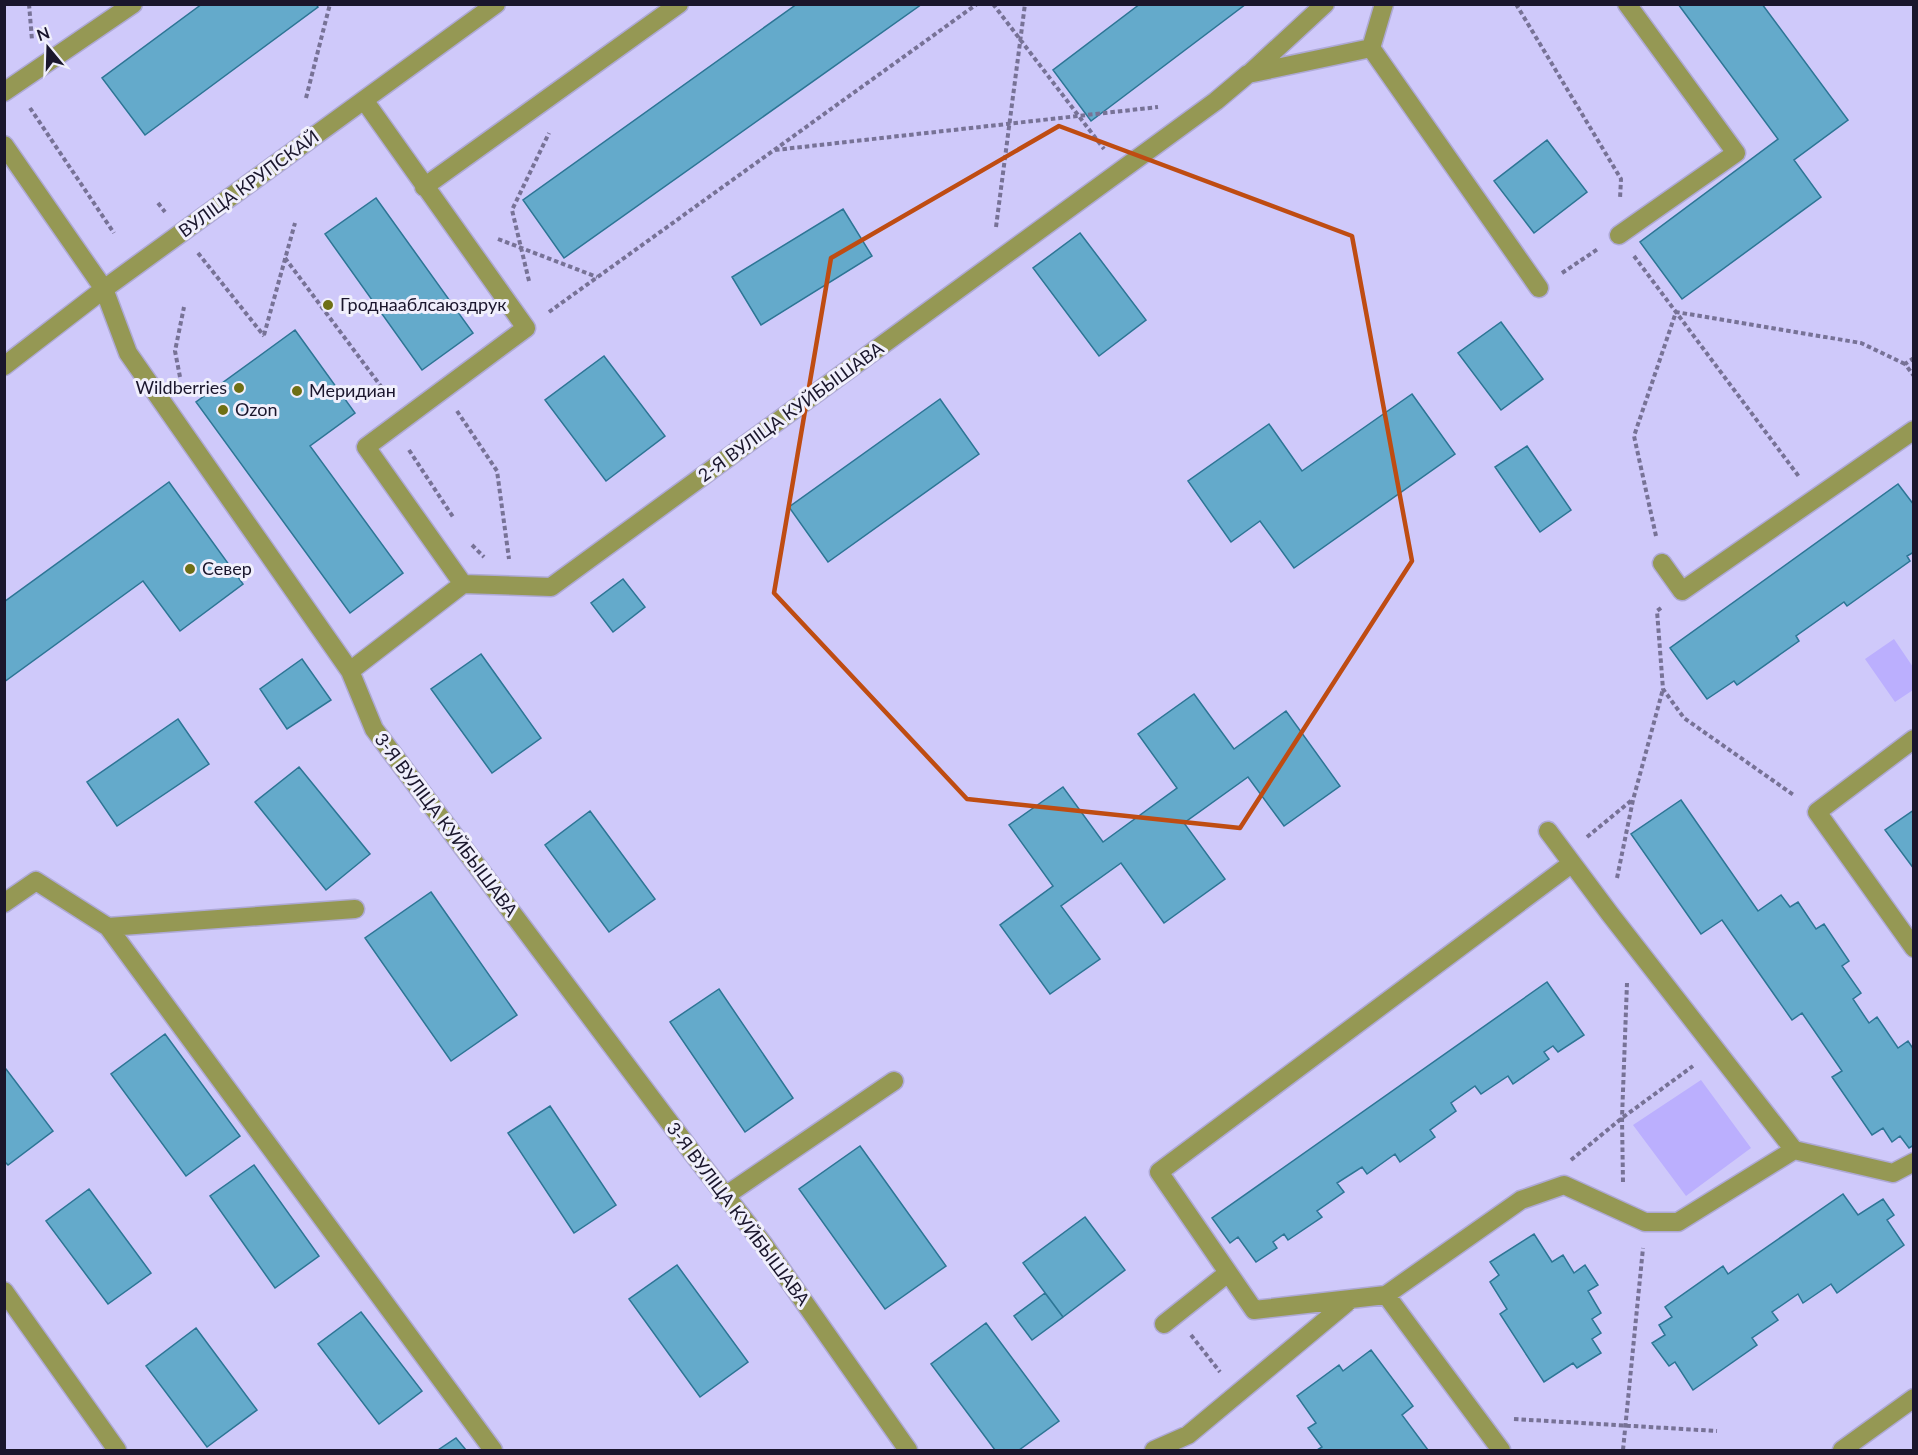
<svg xmlns="http://www.w3.org/2000/svg" width="1918" height="1455" viewBox="0 0 1918 1455" font-family="Lato,sans-serif">
	<style>
		.green { fill: #bbaffe }
		.building { fill: #64aacb; stroke: #2d7595; stroke-width: 1.5 }
		.lines { fill: none; stroke-linecap: round; stroke-linejoin: round }
		.minor-casing { stroke: #aea9d5; stroke-width: 21 }
		.path { stroke: #777296; stroke-width: 4; stroke-dasharray: 4.5 3; stroke-linecap: butt }
		.minor { stroke: #959854; stroke-width: 18 }
		.marked { fill: none; stroke: #bf4c12; stroke-width: 4.5; stroke-linejoin: round }
		.poi-dot { fill: #6f7015; stroke: #f0effc; stroke-width: 2 }
		.labels { text-anchor: middle; stroke-width: 6; stroke-linejoin: round; paint-order: stroke }
		.street-label { font-size: 18px; fill: #1a162c; stroke: #f0effc }
		.poi-label { font-size: 18px; fill: #1a162c; stroke: #f0effc; text-anchor: start }
	</style>
	<rect width="100%" height="100%" fill="#cfc9fa"/>
	<!-- green -->
	<path class="green" d="M1894,639L1913,667V690L1895,702L1865,659Z
		M1701,1080L1751,1148L1686,1196L1633,1125Z"/>
	<!-- building -->
	<path class="building" d="M202,4H316L318,7L145,135L102,78Z
		M797,4H922L564,258L523,200Z
		M1140,4H1246L1091,121L1053,70Z
		M1678,4H1762L1848,120L1794,160L1821,197L1682,299L1640,242L1778,139Z
		M1547,140L1587,192L1534,233L1494,181Z
		M376,198L473,333L422,370L325,234Z
		M843,209L872,256L761,325L732,277Z
		M1080,233L1146,320L1099,356L1033,268Z
		M1501,322L1543,379L1501,410L1458,353Z
		M295,330L355,413L310,446L403,573L350,613L196,402Z
		M604,356L665,436L606,481L545,400Z
		M1412,394L1455,454L1294,568L1260,521L1231,542L1188,481L1269,424L1302,471Z
		M940,399L979,454L828,562L789,507Z
		M1527,446L1571,510L1540,532L1495,467Z
		M169,482L243,584L180,631L143,581L4,682V602Z
		M1898,484L1914,505V552L1907,556L1910,561L1847,606L1844,602L1796,636L1799,641L1737,685L1734,681L1707,699L1670,648Z
		M623,579L645,607L613,632L591,603Z
		M481,654L541,738L492,773L431,689Z
		M302,659L331,700L287,729L260,689Z
		M1194,694L1234,749L1286,711L1340,786L1284,826L1248,777L1184,823L1225,879L1164,923L1121,863L1061,906L1100,959L1050,994L1000,925L1053,886L1009,825L1063,787L1103,842L1177,788L1138,734Z
		M178,719L209,764L117,826L87,782Z
		M299,767L370,854L326,890L255,802Z
		M1681,800L1758,911L1781,895L1790,907L1798,902L1816,929L1824,924L1849,961L1842,966L1861,993L1853,999L1869,1023L1877,1017L1898,1048L1908,1041L1914,1050V1145L1909,1148L1900,1136L1892,1142L1883,1128L1872,1135L1832,1077L1842,1071L1802,1013L1792,1020L1722,920L1701,934L1631,834Z
		M1914,810V869L1885,830Z
		M590,811L655,899L609,932L545,845Z
		M431,892L517,1015L451,1061L365,938Z
		M1547,982L1584,1035L1558,1052L1553,1046L1544,1052L1549,1059L1513,1084L1508,1076L1481,1094L1475,1086L1451,1103L1456,1111L1430,1130L1435,1137L1400,1162L1395,1154L1367,1174L1362,1167L1337,1183L1344,1192L1317,1211L1322,1217L1288,1240L1284,1234L1273,1242L1277,1248L1256,1262L1238,1237L1230,1243L1212,1218Z
		M719,989L793,1098L745,1132L670,1022Z
		M165,1034L240,1136L186,1176L111,1074Z
		M4,1069H6L53,1131L8,1165L4,1161Z
		M550,1106L616,1205L574,1233L508,1133Z
		M860,1146L946,1266L885,1309L799,1189Z
		M254,1165L319,1256L275,1288L210,1196Z
		M89,1189L151,1273L108,1304L46,1221Z
		M1843,1194L1858,1215L1883,1199L1894,1215L1887,1220L1904,1245L1837,1293L1831,1284L1803,1303L1798,1294L1772,1312L1778,1320L1752,1338L1757,1345L1693,1390L1675,1362L1669,1366L1652,1343L1665,1335L1659,1325L1672,1317L1665,1307L1723,1266L1728,1274Z
		M1085,1217L1125,1270L1063,1317L1023,1263Z
		M1534,1234L1552,1262L1563,1255L1574,1273L1585,1265L1598,1285L1588,1291L1601,1313L1592,1319L1601,1333L1592,1339L1601,1353L1577,1368L1573,1363L1544,1382L1500,1314L1507,1309L1490,1282L1499,1275L1490,1262Z
		M677,1265L748,1362L700,1397L629,1299Z
		M1045,1293L1063,1317L1032,1340L1014,1316Z
		M361,1312L422,1391L379,1424L318,1344Z
		M986,1323L1059,1421L1019,1450H995L931,1364Z
		M196,1328L257,1410L207,1447L146,1366Z
		M1371,1350L1413,1406L1402,1415L1428,1450H1317L1322,1447L1308,1428L1316,1423L1297,1396L1339,1365L1343,1371Z
		M456,1438L466,1450H438Z"/>
	<g class="lines">
		<defs>
			<path id="minor" d="M1371,48L1539,288
				M1249,74L1325,4
				M4,92L133,4
				M364,100L526,328L366,447L463,584
				M4,145L104,289L128,353L350,671L374,729L694,1155L764,1245L908,1450
				M424,187L679,4
				M1619,235L1736,153L1627,4
				M4,366L104,289L496,4
				M1662,563L1682,591L1914,430
				M350,671L463,584L551,587L1216,101L1248,74L1371,48L1384,4
				M1914,739L1817,812L1914,948
				M1548,831L1610,914L1794,1150
				M1571,864L1159,1172L1254,1310L1386,1295L1521,1200L1564,1185L1645,1222H1678L1794,1150L1893,1173L1914,1162
				M4,903L36,881L108,927L493,1450
				M108,927L355,909
				M725,1196L894,1081
				M4,1291L117,1450
				M1386,1295L1501,1450
				M1164,1324L1228,1273
				M1154,1450L1188,1435L1350,1300
				M1842,1450L1914,1398"/>
		</defs>
		<!-- minor casing -->
		<use href="#minor" class="minor-casing"/>
		<!-- path -->
		<path class="path" d="M29,4L32,40
			M993,4L1104,149
			M1516,4L1621,179L1620,199
			M306,98L330,4
			M30,108L114,233
			M775,150L1158,107
			M158,203L165,212
			M996,227L1025,4
			M498,239L597,277
			M198,253L264,336
			M1634,256L1800,478
			M285,258L389,397
			M1562,273L1598,249
			M529,281L512,210L549,133
			M549,312L977,4
			M264,335L295,223
			M1914,358L1905,364L1914,376
			M180,377L175,351L184,307
			M457,411L497,471L509,559
			M409,450L453,517
			M1656,536L1634,436L1676,312L1861,343L1905,364
			M472,545L484,557
			M1661,608L1657,611L1663,689L1684,718L1795,796
			M1587,837L1632,800
			M1617,878L1633,800L1663,689
			M1571,1160L1622,1118L1693,1066
			M1623,1182L1622,1118L1627,983
			M1191,1335L1220,1372
			M1514,1419L1717,1431
			M1623,1450L1643,1248"/>
		<!-- minor -->
		<use href="#minor" class="minor"/>
	</g>
	<!-- marked area -->
	<path class="marked" d="M1059,126L1352,236L1412,561L1240,828L967,799L774,593L831,258Z"/>
	<!-- markers -->
	<g class="poi-dot">
		<circle cx="328" cy="305" r="6"/>
		<circle cx="239" cy="388" r="6"/>
		<circle cx="297" cy="391" r="6"/>
		<circle cx="223" cy="410" r="6"/>
		<circle cx="190" cy="569" r="6"/>
	</g>
	<g class="labels">
		<!-- street labels -->
		<g class="street-label">
			<text transform="translate(249 184) rotate(-36)" y="6">ВУЛІЦА КРУПСКАЙ</text>
			<text transform="translate(791 412) rotate(-36)" y="6">2-Я ВУЛІЦА КУЙБЫШАВА</text>
			<text transform="translate(446 825) rotate(53)" y="6">3-Я ВУЛІЦА КУЙБЫШАВА</text>
			<text transform="translate(738 1214) rotate(53)" y="6">3-Я ВУЛІЦА КУЙБЫШАВА</text>
		</g>
		<!-- poi labels -->
		<g class="poi-label">
			<text x="340" y="311">Гроднааблсаюздрук</text>
			<text x="227" y="394" text-anchor="end">Wildberries</text>
			<text x="309" y="397">Меридиан</text>
			<text x="235" y="416">Ozon</text>
			<text x="202" y="575">Север</text>
		</g>
	</g>
	<!-- border -->
	<rect width="1918" height="1455" fill="none" stroke="#1a162c" stroke-width="12"/>
	<!-- north arrow -->
	<g transform="translate(48 48) rotate(341)" stroke="#f0effc" stroke-width="4.5" paint-order="stroke">
	<path d="M0-4.5L10 22L0 15L-10 22Z" fill="#1a162c"/>
	<text y="-9" font-size="16" font-weight="bold" text-anchor="middle" fill="#1a162c">N</text>
	</g>
</svg>
